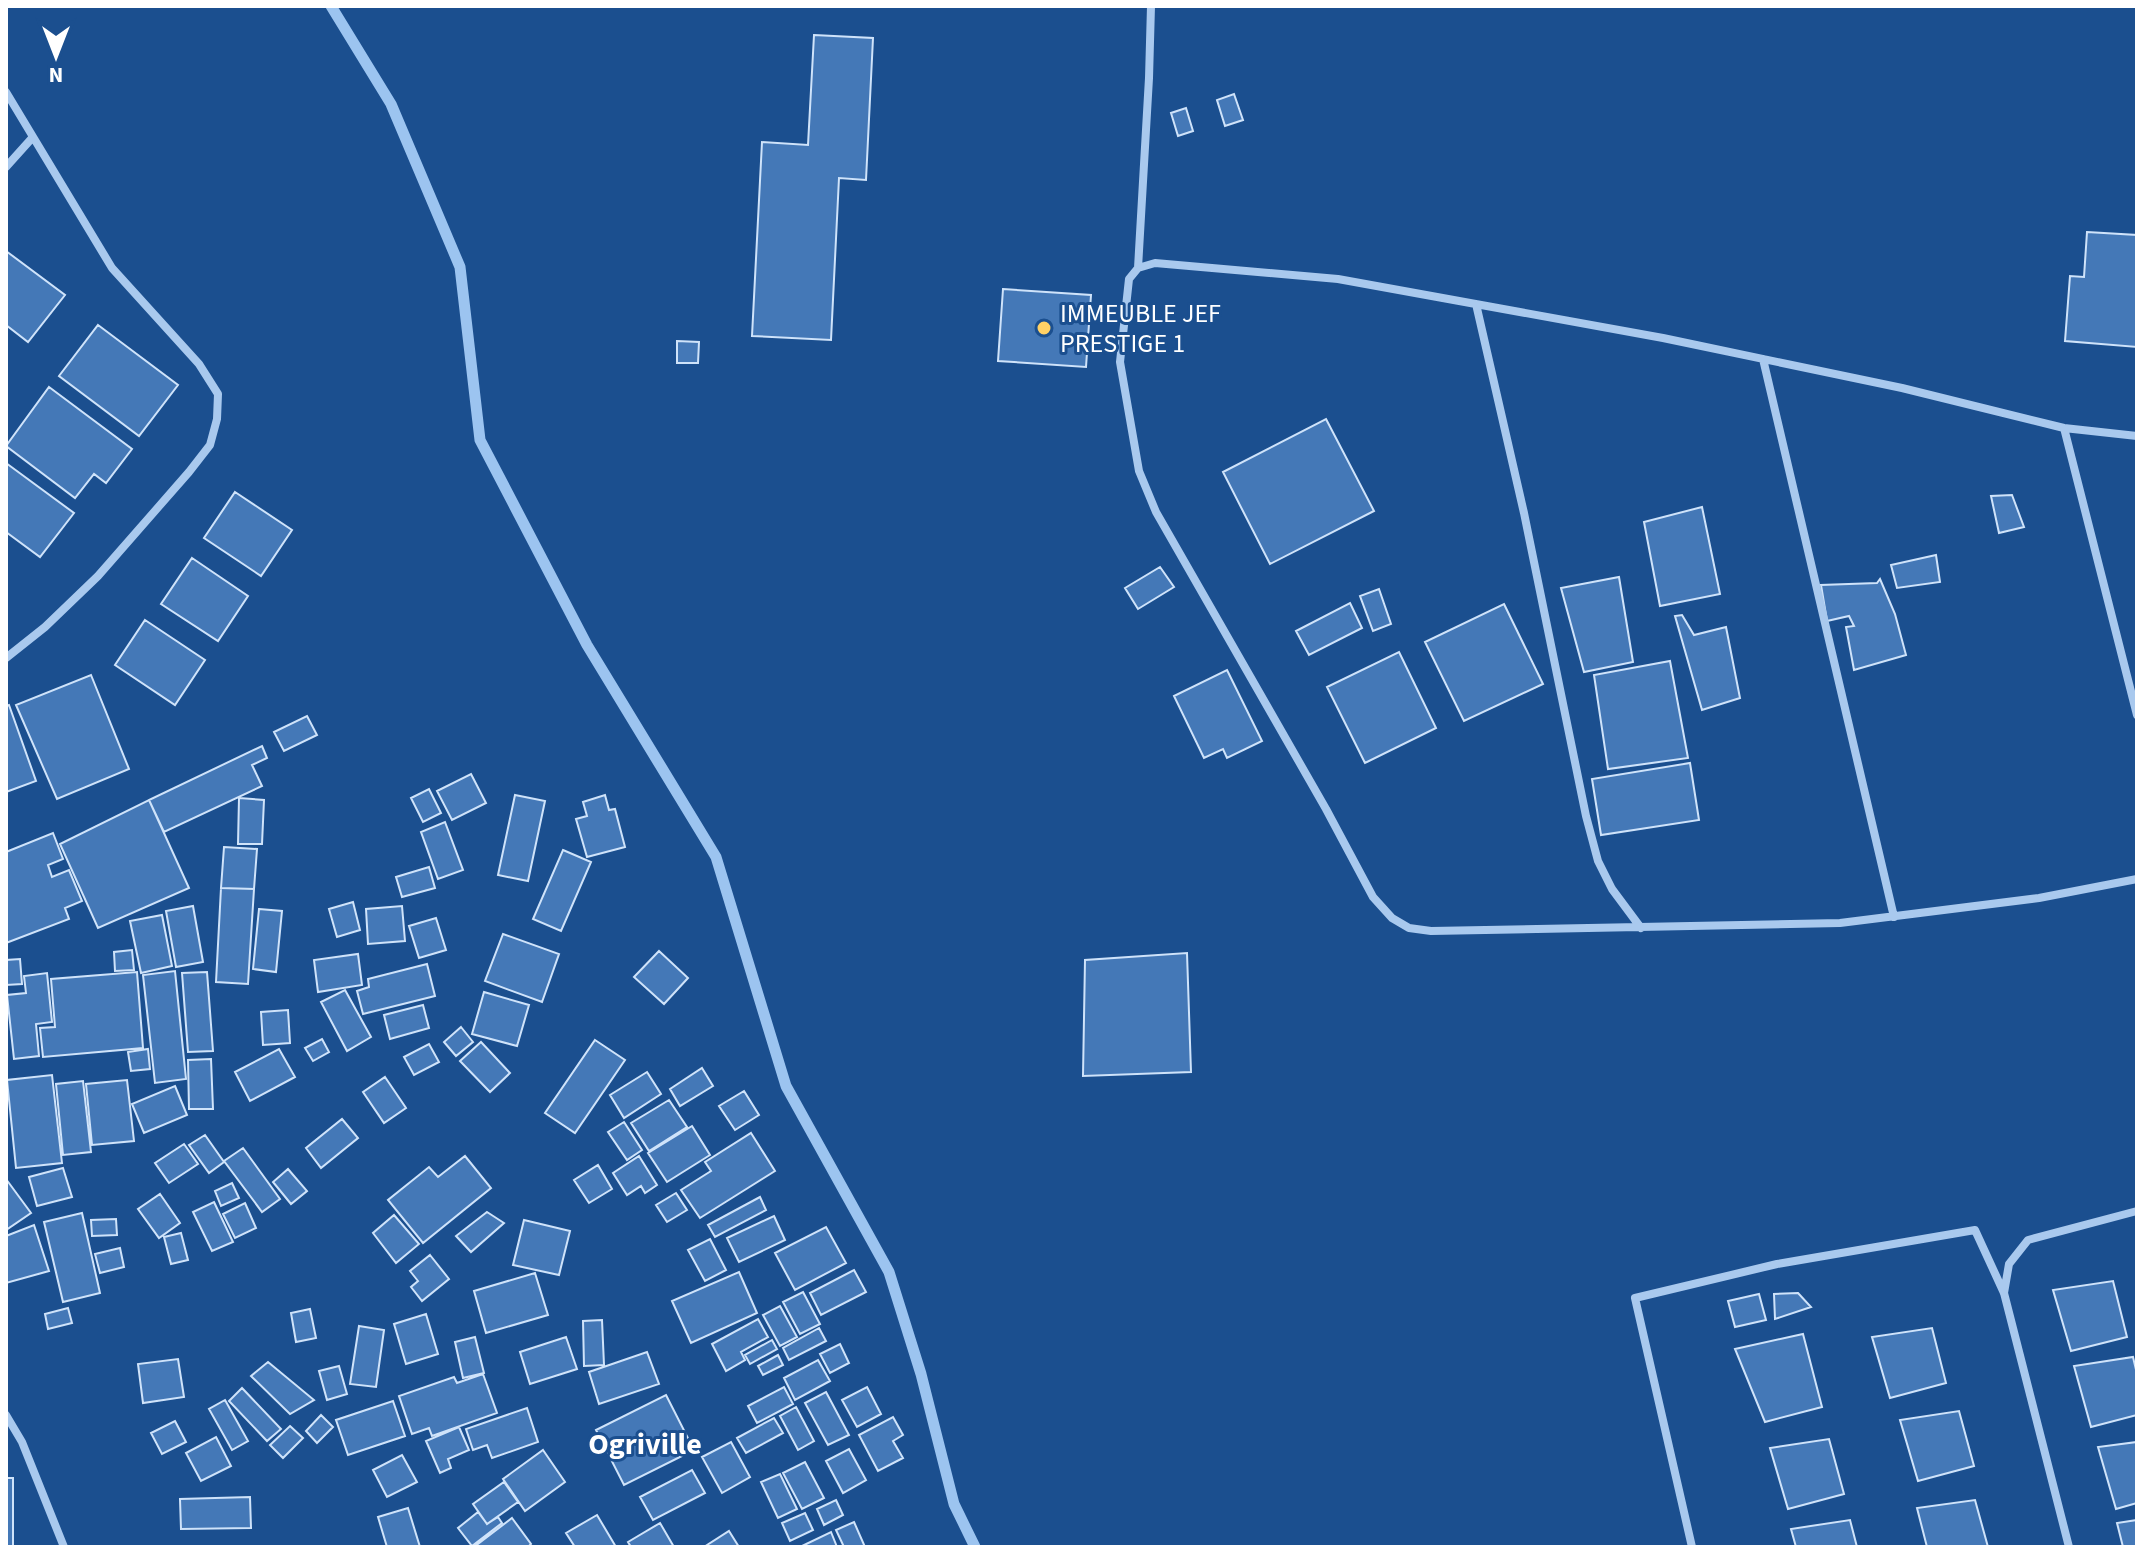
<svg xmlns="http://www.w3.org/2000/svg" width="2143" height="1553" viewBox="0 0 2143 1553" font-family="'Source Sans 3',sans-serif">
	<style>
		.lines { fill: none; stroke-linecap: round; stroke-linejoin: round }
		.stream { stroke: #9cc4f0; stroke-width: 11 }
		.building { fill: #4478b7; stroke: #cfe3fa; stroke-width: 2 }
		.minor { stroke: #a9c9ee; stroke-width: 8 }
		.poi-dot { fill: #ffd166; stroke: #1b4f8f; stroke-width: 3 }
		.labels { text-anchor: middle; stroke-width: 6; stroke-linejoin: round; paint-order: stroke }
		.poi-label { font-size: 26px; fill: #fff; stroke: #1b4f8f; text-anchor: start }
		.quarter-label { font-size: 30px; font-weight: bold; fill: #fff; stroke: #1b4f8f }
	</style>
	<rect width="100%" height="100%" fill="#1b4f8f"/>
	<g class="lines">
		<!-- stream -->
		<path class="stream" d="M331,6L391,104L460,267L480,440L587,645L716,857L786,1086L889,1272L921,1374L954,1504L975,1547"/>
	</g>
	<!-- building -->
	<path class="building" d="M814,35L873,38L866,180L839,178L831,340L752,336L762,142L808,145Z
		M1234,94L1243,120L1225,126L1217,100Z
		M1186,108L1193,131L1178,136L1171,113Z
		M2087,232L2137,235V347L2065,341L2070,276L2084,277Z
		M6,251L65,295L28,342L6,325Z
		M1003,289L1091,295L1086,367L998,361Z
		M98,325L178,385L139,436L59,376Z
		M677,341L699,342L698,363H677Z
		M49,387L132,449L106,483L94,474L75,498L6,446Z
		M1326,419L1374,511L1270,564L1223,472Z
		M6,463L74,513L40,557L6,532Z
		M235,492L292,530L261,576L204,538Z
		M2012,495L2024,527L1999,533L1991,496Z
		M1702,507L1720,594L1660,606L1644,522Z
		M1936,555L1940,582L1897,588L1891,565Z
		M192,558L248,596L218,641L161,604Z
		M1160,567L1174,587L1138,609L1125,588Z
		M1619,577L1633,662L1584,672L1561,588Z
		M1880,579L1895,614L1906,655L1854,670L1846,627L1854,626L1849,616L1827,621L1821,585L1877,583Z
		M1379,589L1391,624L1373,631L1360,596Z
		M1350,603L1362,628L1309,655L1296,631Z
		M1504,604L1543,684L1464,721L1425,642Z
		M1682,615L1694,635L1726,627L1740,698L1702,710L1675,616Z
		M145,620L205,660L175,705L115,665Z
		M1399,652L1436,728L1365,763L1327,687Z
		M1670,661L1688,758L1608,769L1594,675Z
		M1227,670L1262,741L1227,758L1223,749L1204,758L1174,696Z
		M91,675L129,769L57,799L16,705Z
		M9,705L36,781L6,792V706Z
		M307,716L317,735L284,751L274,732Z
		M262,746L267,758L252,765L262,786L164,832L149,800Z
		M1690,763L1699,820L1601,835L1592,779Z
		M471,774L486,803L452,820L437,791Z
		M429,789L441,813L423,822L411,798Z
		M515,795L545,801L528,881L498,875Z
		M605,795L609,810L615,809L625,847L587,857L576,819L587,816L583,802Z
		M239,798L264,800L262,844H238Z
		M149,800L189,888L98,928L60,844Z
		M445,822L463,870L438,879L421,832Z
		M53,833L63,859L48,865L52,877L69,870L82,901L65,908L69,919L6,943V852Z
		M224,847L257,849L254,889L221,888Z
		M563,850L591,862L561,931L533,919Z
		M429,867L435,888L402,897L396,877Z
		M221,888L254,889L248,984L216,982Z
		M353,902L360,930L337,937L329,909Z
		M193,906L203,962L176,967L166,911Z
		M402,906L405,941L368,944L366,909Z
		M259,909L282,911L276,972L253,969Z
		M162,915L172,966L141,973L130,921Z
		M436,918L446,950L419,958L409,926Z
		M503,934L559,954L542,1002L485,981Z
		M132,950L134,970L115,971L114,952Z
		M659,951L688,978L664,1004L634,977Z
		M1187,953L1191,1072L1083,1076L1085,960Z
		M358,954L362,985L318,992L314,960Z
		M20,959L22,984L6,985V960Z
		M427,964L435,996L363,1014L357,991L369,987L368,979Z
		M175,971L186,1079L155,1083L143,975Z
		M137,972L143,1048L43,1057L40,1028L55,1027L51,979Z
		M207,972L213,1051L188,1052L182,973Z
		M47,973L52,1022L36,1024L39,1056L14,1059L7,995L26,993L24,976Z
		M345,990L371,1037L347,1051L321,1002Z
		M484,992L529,1005L517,1046L472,1034Z
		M423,1005L429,1028L390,1039L384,1015Z
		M288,1010L290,1043L263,1045L261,1012Z
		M461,1027L473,1042L456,1056L444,1042Z
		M322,1039L329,1052L313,1061L305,1048Z
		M595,1040L625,1060L575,1133L545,1113Z
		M481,1042L510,1073L490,1092L460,1061Z
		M429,1044L439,1062L414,1075L404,1057Z
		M148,1049L150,1069L131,1071L128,1052Z
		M279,1049L295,1077L250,1101L235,1072Z
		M211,1059L213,1109H189L188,1060Z
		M702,1068L713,1086L680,1106L670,1089Z
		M647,1072L661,1094L624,1118L610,1095Z
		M52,1075L62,1163L16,1168L7,1080Z
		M385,1077L406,1108L384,1123L363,1092Z
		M127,1080L134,1141L92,1145L86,1084Z
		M83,1081L91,1152L63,1155L56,1084Z
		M175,1086L187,1115L144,1133L132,1104Z
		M744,1091L759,1115L735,1130L719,1106Z
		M669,1100L687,1127L649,1151L631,1123Z
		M342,1119L358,1138L321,1168L306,1148Z
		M624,1122L642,1150L627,1160L608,1132Z
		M692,1126L710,1155L667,1182L648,1153Z
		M751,1133L775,1171L700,1218L681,1190L711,1171L705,1162Z
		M205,1135L224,1162L209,1173L189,1145Z
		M184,1144L198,1164L169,1183L155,1163Z
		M243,1148L280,1199L262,1212L224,1161Z
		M465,1156L491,1188L423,1243L388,1200L429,1167L438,1177Z
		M639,1156L657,1185L645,1193L641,1186L627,1195L613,1173Z
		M598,1165L612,1189L589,1203L574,1180Z
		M63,1168L72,1197L37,1206L29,1177Z
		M288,1169L307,1191L291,1204L273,1182Z
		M6,1179L31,1213L6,1230Z
		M232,1183L239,1198L221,1206L215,1191Z
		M676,1193L687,1210L667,1222L656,1205Z
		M160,1194L180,1223L159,1238L138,1209Z
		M760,1197L766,1210L715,1237L708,1225Z
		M214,1202L233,1242L212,1251L193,1212Z
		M245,1203L256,1228L235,1238L223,1214Z
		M487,1212L504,1223L471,1252L456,1236Z
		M82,1213L100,1293L63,1302L44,1222Z
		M394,1215L419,1244L396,1263L373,1233Z
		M774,1216L785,1240L739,1262L727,1238Z
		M116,1219L117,1235L92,1236L91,1220Z
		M524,1220L570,1231L559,1275L513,1265Z
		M34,1225L49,1271L6,1283V1236Z
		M826,1227L846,1263L795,1290L775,1253Z
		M181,1233L188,1260L171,1264L164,1237Z
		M710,1239L726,1270L705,1281L688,1250Z
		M120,1248L124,1267L100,1273L95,1254Z
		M430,1255L449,1279L422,1301L411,1287L418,1281L410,1271Z
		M854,1270L866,1292L821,1315L810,1293Z
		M739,1272L757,1313L691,1343L672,1301Z
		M535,1273L548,1315L486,1333L474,1291Z
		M2113,1281L2127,1337L2071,1351L2053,1290Z
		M803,1292L820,1324L800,1334L783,1302Z
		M1798,1293L1811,1307L1775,1319L1774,1294Z
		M1759,1294L1766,1320L1735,1327L1728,1301Z
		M780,1306L797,1337L780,1346L763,1315Z
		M68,1308L72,1323L48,1329L45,1314Z
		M310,1309L316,1338L296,1342L291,1313Z
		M426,1314L438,1354L406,1364L394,1324Z
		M758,1319L768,1337L741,1352L745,1360L726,1371L712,1344Z
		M602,1320L604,1365L584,1366L583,1321Z
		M359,1326L384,1330L376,1387L350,1384Z
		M819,1328L826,1341L789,1360L783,1348Z
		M1932,1328L1946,1383L1890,1398L1872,1337Z
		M1803,1334L1822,1407L1765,1422L1735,1349Z
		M475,1337L484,1373L463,1378L455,1342Z
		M566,1337L577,1369L530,1384L520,1352Z
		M772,1340L777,1349L750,1364L745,1355Z
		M840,1344L849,1363L830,1373L820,1354Z
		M647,1352L659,1384L599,1404L589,1372Z
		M778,1355L783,1365L763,1375L758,1366Z
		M2133,1357L2137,1374V1415L2091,1427L2074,1366Z
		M178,1359L184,1397L143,1403L138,1364Z
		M818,1360L830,1381L795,1400L784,1378Z
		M268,1362L314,1400L290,1414L251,1376Z
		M339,1366L347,1394L327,1400L319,1371Z
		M483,1374L497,1413L432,1436L429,1428L412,1434L399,1396L454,1377L457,1383Z
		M784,1387L793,1404L757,1423L748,1406Z
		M867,1387L881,1414L857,1427L842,1400Z
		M242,1388L281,1429L267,1441L229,1401Z
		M826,1392L849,1435L828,1445L805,1403Z
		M666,1395L694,1450L624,1485L596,1430Z
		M225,1400L248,1441L232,1450L209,1409Z
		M393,1401L405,1436L348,1455L336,1420Z
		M796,1407L814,1441L798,1450L780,1416Z
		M527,1408L538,1442L492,1458L487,1445L473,1450L466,1429Z
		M1959,1411L1974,1466L1918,1481L1900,1420Z
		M321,1415L333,1427L317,1443L306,1431Z
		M893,1417L903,1435L893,1441L903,1458L878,1471L859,1435Z
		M774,1418L783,1433L746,1453L737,1438Z
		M175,1421L186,1442L162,1454L151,1433Z
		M290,1426L303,1438L283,1458L270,1445Z
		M459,1427L469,1450L448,1459L451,1468L440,1473L426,1441Z
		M216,1437L231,1466L201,1481L186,1453Z
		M1829,1439L1844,1494L1788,1509L1770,1448Z
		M731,1442L750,1477L722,1493L702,1457Z
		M2137,1442V1503L2116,1509L2098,1447Z
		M849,1449L866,1480L843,1493L826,1461Z
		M543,1450L565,1482L525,1511L503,1479Z
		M402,1455L417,1482L387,1497L373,1470Z
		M805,1462L824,1498L802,1509L783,1473Z
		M692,1470L705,1493L653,1520L640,1497Z
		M780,1474L797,1509L778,1518L761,1482Z
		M6,1478H13V1547H6Z
		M504,1482L518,1502L487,1524L473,1504Z
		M250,1497L251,1528L181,1529L180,1499Z
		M836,1500L843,1515L824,1525L817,1509Z
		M1975,1500L1988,1547H1927L1917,1508Z
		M408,1508L420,1547H387L378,1517Z
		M478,1512L487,1524L498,1517L502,1523L472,1546L458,1528Z
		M805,1513L813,1530L790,1541L782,1523Z
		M597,1515L616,1547H575L566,1533Z
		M512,1518L531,1544L528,1547H474Z
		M1850,1520L1857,1547H1796L1791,1529Z
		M2137,1520V1547H2123L2117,1523Z
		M854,1522L865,1547H844L836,1530Z
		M660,1523L674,1547H631L628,1542Z
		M729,1531L739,1547H704Z
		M831,1532L837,1547H800Z"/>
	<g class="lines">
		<!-- minor -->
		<path class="minor" d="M6,92L112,268L199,364L218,394L217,419L210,445L189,472L98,576L45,627L6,658
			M6,167L33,137
			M1138,268L1149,78L1151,6
			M1476,304L1524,513L1586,816L1598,861L1612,889L1641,928
			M1763,359L1894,917
			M2064,428L2137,715
			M2137,436L2064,428L1902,388L1663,338L1338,279L1155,263L1138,268L1129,279L1120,362L1139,471L1156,512L1326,809L1373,897L1392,918L1409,928L1431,931L1840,923L2039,898L2137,879
			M2004,1293L2009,1264L2028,1240L2137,1211
			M6,1415L22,1442L64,1547
			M1692,1547L1635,1298L1777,1264L1975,1230L2004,1293L2069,1547"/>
	</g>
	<!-- markers -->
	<circle class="poi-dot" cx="1044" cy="328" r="8"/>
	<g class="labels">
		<!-- poi labels -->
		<g class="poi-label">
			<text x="1060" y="322">IMMEUBLE JEF<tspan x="1060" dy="30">PRESTIGE 1</tspan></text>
		</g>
		<!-- quarter labels -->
		<g class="quarter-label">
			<text x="645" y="1454">Ogriville</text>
		</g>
	</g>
	<!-- border -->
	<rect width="2143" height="1553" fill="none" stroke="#ffffff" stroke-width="16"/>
	<!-- north arrow -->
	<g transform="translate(56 56) rotate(180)" stroke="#1b4f8f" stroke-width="6" paint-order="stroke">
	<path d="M0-6L14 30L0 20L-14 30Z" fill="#ffffff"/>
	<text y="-12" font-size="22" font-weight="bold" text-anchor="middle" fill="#ffffff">N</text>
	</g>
</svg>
